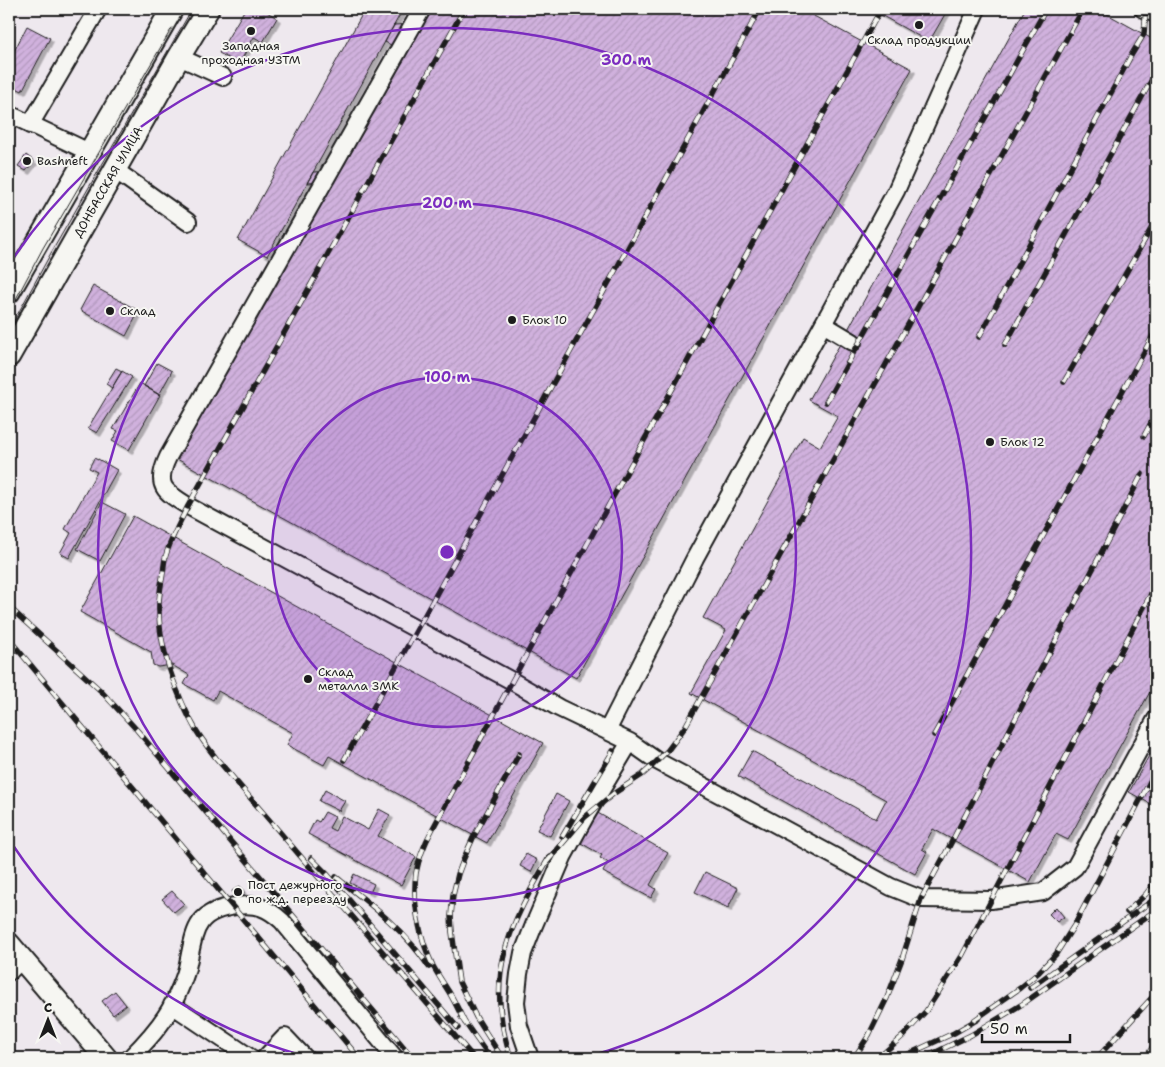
<svg xmlns="http://www.w3.org/2000/svg" width="1165" height="1067" viewBox="0 0 1165 1067" font-family="'Shantell Sans',sans-serif">
	<style>
		.building { fill: url(#building-hatch); stroke: #1c1c1c; filter: url(#shadow) }
		.lines { fill: none; stroke-linecap: round; stroke-linejoin: round }
		.minor-casing { stroke: #1c1c1c; stroke-width: 20 }
		.major-casing { stroke: #1c1c1c; stroke-width: 25 }
		.minor { stroke: #f6f6f2; stroke-width: 16 }
		.major { stroke: #f6f6f2; stroke-width: 21 }
		.tram { stroke: #1c1c1c; stroke-width: 1 }
		.rail-casing { stroke: #1c1c1c; stroke-width: 5.5 }
		.rail { stroke: #f6f6f2; stroke-width: 4; stroke-dasharray: 11; stroke-linecap: butt }
		.ring { fill: none; stroke: #7b2cbf; stroke-width: 2.5 }
		.poi-dot { fill: #1c1c1c; stroke: #f6f6f2; stroke-width: 2 }
		.labels { text-anchor: middle; stroke-width: 4; stroke-linejoin: round; paint-order: stroke }
		.poi-label { font-size: 12px; fill: #1c1c1c; stroke: #f6f6f2; text-anchor: start }
		.street-label { font-size: 12px; fill: #1c1c1c; stroke: #f6f6f2 }
		.centre { fill: #7b2cbf; stroke: #f6f6f2; stroke-width: 2.5 }
		.ring-label { font-size: 15px; text-anchor: middle; font-weight: bold; fill: #7b2cbf; stroke: #f6f6f2; stroke-width: 4; stroke-linejoin: round; paint-order: stroke }
	</style>
	<defs>
		<pattern id="building-hatch" width="6" height="6" patternUnits="userSpaceOnUse" patternTransform="scale(1.25)"><rect width="6" height="6" fill="#d0b1dd"/><path d="M-1 1l2-2M0 6l6-6M5 7l2-2" fill="none" stroke="#b298bd"/></pattern>
		<filter id="shadow"><feDropShadow dx="3.5" dy="3.5" stdDeviation="0" flood-color="#0004"/></filter>
	</defs>
	<rect width="100%" height="100%" fill="#eee8ee"/>
	<filter id="ink" filterUnits="userSpaceOnUse"><feTurbulence type="fractalNoise" baseFrequency=".02" numOctaves="2"/><feDisplacementMap in="SourceGraphic" scale="10" xChannelSelector="R" yChannelSelector="G"/><feConvolveMatrix kernelMatrix="1 2 1 2 8 2 1 2 1" color-interpolation-filters="sRGB"/></filter>
	<g filter="url(#ink)">
		<!-- building -->
		<path class="building" d="M245,9H262L277,18L263,42L254,37L239,64L219,53Z
			M365,9H403L267,256L238,240Z
			M422,9H801L912,69L576,678L175,458Z
			M870,9H948L929,42Z
			M1025,9H1098L1156,41V681L1068,840L1056,834L1030,882L933,829L922,849L927,852L915,874L738,776L752,751L876,819L886,800L691,693L726,630L703,618L803,437L820,447L838,416L809,400Z
			M414,24L395,47L385,42L394,25Z
			M27,26L50,38L22,91L9,84V61Z
			M26,155L34,161L26,171L18,166Z
			M332,171L327,182L307,183L313,172Z
			M93,286L139,311L126,336L80,310Z
			M157,363L172,371L159,395L144,386Z
			M116,368L122,371L112,388L106,384Z
			M122,371L132,377L97,433L88,428Z
			M140,383L160,395L129,450L112,441L118,431L113,429Z
			M94,458L98,460V459L117,470L69,558L60,553L71,533L65,529L97,472L89,468Z
			M102,502L125,514L100,561L77,549Z
			M133,516L543,743L487,843L329,756L324,765L287,745L293,733L218,691L213,700L184,684L189,675L172,665L158,667L153,665L151,652L80,612Z
			M1156,743V807L1129,792Z
			M325,790L345,801L339,811L319,801Z
			M556,794L569,801L550,836L537,830Z
			M379,809L390,815L378,836L416,857L401,885L308,834L315,820L319,822L325,812L335,817L329,828L335,831L342,816L368,830Z
			M596,812L668,853L650,885L656,889L651,898L603,872L608,862L600,858L602,855L579,842Z
			M526,854L537,860L531,872L520,866Z
			M705,872L738,888L728,908L695,892Z
			M354,874L374,884L370,893L350,883Z
			M240,886L244,893L236,897L232,891Z
			M172,891L184,904L174,912L162,899Z
			M1056,907L1064,917L1057,922L1049,914Z
			M115,991L126,1005L113,1015L102,1001Z"/>
		<g class="lines">
			<defs>
				<path id="minor" d="M422,9L168,457C154,486 165,492 188,506L512,681L559,708L630,742L657,761L775,824L891,887L921,899L991,900L1043,892L1075,867L1156,719
					M1143,9L1156,14
					M179,57L223,77
					M9,114L89,152
					M30,125L98,9
					M115,170L188,222
					M823,324L853,342
					M607,731L695,558L896,191L977,9
					M9,972L22,959
					M172,1005L251,1058
					M130,1058C146,1042 162,1025 173,1004C178,992 184,981 187,968C195,933 193,911 236,906C256,903 268,908 282,921L395,1058
					M265,1058L285,1037L305,1058
					M530,1058L519,1026L516,1002L519,974L523,953L534,925L563,857L585,817L630,742"/>
				<path id="major" d="M9,292L172,9
					M9,356L179,57L208,9
					M9,944L106,1058"/>
			</defs>
			<!-- minor casing -->
			<use href="#minor" class="minor-casing"/>
			<!-- major casing -->
			<use href="#major" class="major-casing"/>
			<!-- minor -->
			<use href="#minor" class="minor"/>
			<!-- major -->
			<use href="#major" class="major"/>
			<!-- tram -->
			<path class="tram" d="M9,312L43,248L172,28
				M9,330L51,253L192,9"/>
			<defs>
				<path id="rail" d="M464,9L188,506C180,522 171,538 166,555C164,561 164,567 163,573C161,586 158,599 159,611C159,648 178,699 196,730C202,740 209,749 216,758L474,1058
					M979,337L1132,54L1144,34L1146,9
					M1005,345L1156,72
					M1064,382L1156,220
					M826,402L1046,9
					M1144,436L1156,413
					M9,607L101,691L136,729L413,1058
					M9,639L359,1058
					M934,735L1156,330
					M344,760L417,629L760,9
					M562,837L613,751
					M311,858L328,875L458,1028
					M546,863L585,817L613,794L642,775L650,768L668,750L685,727L1083,9
					M336,877C370,904 405,930 429,967
					M1127,912L1146,894L1156,880
					M1030,988L1156,898
					M461,1017L490,1058
					M973,1021L1020,988L1038,973L1056,954L1075,924L1156,770
					M465,1023C460,1013 455,1002 449,992C444,984 438,975 433,966C420,939 412,903 416,873C419,857 425,843 432,830L512,681L881,9
					M502,1058L476,1017L459,982L452,932L451,916L453,895L458,874L464,858L473,838L519,754
					M511,1058C483,976 509,926 550,856
					M854,1058L869,1035L887,998L902,959L921,899L950,845L1142,474
					M878,1058L904,1035L926,1011L962,956L1156,584
					M900,1058L954,1033L978,1019
					M924,1058L971,1035L1024,1003L1156,910
					M1097,1058L1156,993
					M1146,1058L1156,1041"/>
			</defs>
			<!-- rail casing -->
			<use href="#rail" class="rail-casing"/>
			<!-- rail -->
			<use href="#rail" class="rail"/>
		</g>
	</g>
	<!-- distance rings -->
	<circle cx="447" cy="552" r="175" fill="#7b2cbf" fill-opacity=".12"/>
	<g class="ring">
		<circle cx="447" cy="552" r="175"/>
		<circle cx="447" cy="552" r="349"/>
		<path d="M311 1058A524 524 0 0 1 10 841M10 263A524 524 0 1 1 583 1058"/>
	</g>
	<!-- markers -->
	<g class="poi-dot">
		<circle cx="919" cy="25" r="5"/>
		<circle cx="251" cy="31" r="5"/>
		<circle cx="27" cy="161" r="5"/>
		<circle cx="110" cy="311" r="5"/>
		<circle cx="512" cy="320" r="5"/>
		<circle cx="990" cy="442" r="5"/>
		<circle cx="308" cy="679" r="5"/>
		<circle cx="238" cy="892" r="5"/>
	</g>
	<g class="labels">
		<!-- poi labels -->
		<g class="poi-label">
			<text x="919" y="44" text-anchor="middle">Склад продукции</text>
			<text x="251" y="50" text-anchor="middle">Западная<tspan x="251" dy="14">проходная УЗТМ</tspan></text>
			<text x="37" y="165">Bashneft</text>
			<text x="120" y="315">Склад</text>
			<text x="522" y="324">Блок 10</text>
			<text x="1000" y="446">Блок 12</text>
			<text x="318" y="676">Склад<tspan x="318" dy="14">металла ЗМК</tspan></text>
			<text x="248" y="889">Пост дежурного<tspan x="248" dy="14">по ж.д. переезду</tspan></text>
		</g>
		<!-- street labels -->
		<g class="street-label">
			<text transform="translate(108 182) rotate(-60)" y="4">ДОНБАССКАЯ УЛИЦА</text>
		</g>
	</g>
	<circle cx="447" cy="552" r="8" class="centre"/>
	<g class="ring-label">
		<text x="626" y="65">300 m</text>
		<text x="447" y="208">200 m</text>
		<text x="447" y="382">100 m</text>
	</g>
	<!-- margin -->
	<rect width="1165" height="1067" fill="none" stroke="#f6f6f2" stroke-width="30"/>
	<rect x="15" y="15" width="1135" height="1037" fill="none" stroke="#1c1c1c" stroke-width="2" filter="url(#ink)"/>
	<!-- north arrow -->
	<g transform="translate(48 1020)" stroke="#f6f6f2" stroke-width="4" paint-order="stroke">
	<path d="M0-4L9 19L0 12L-9 19Z" fill="#1c1c1c"/>
	<text y="-8" font-size="14" font-weight="bold" text-anchor="middle" fill="#1c1c1c">С</text>
	</g>
	<!-- scale -->
	<path d="M982 1034v8h88v-8" fill="none" stroke="#1c1c1c" stroke-width="2.5"/>
	<text x="990" y="1034" font-size="15" fill="#1c1c1c" stroke="#f6f6f2" stroke-width="4" paint-order="stroke">50 m</text>
</svg>
